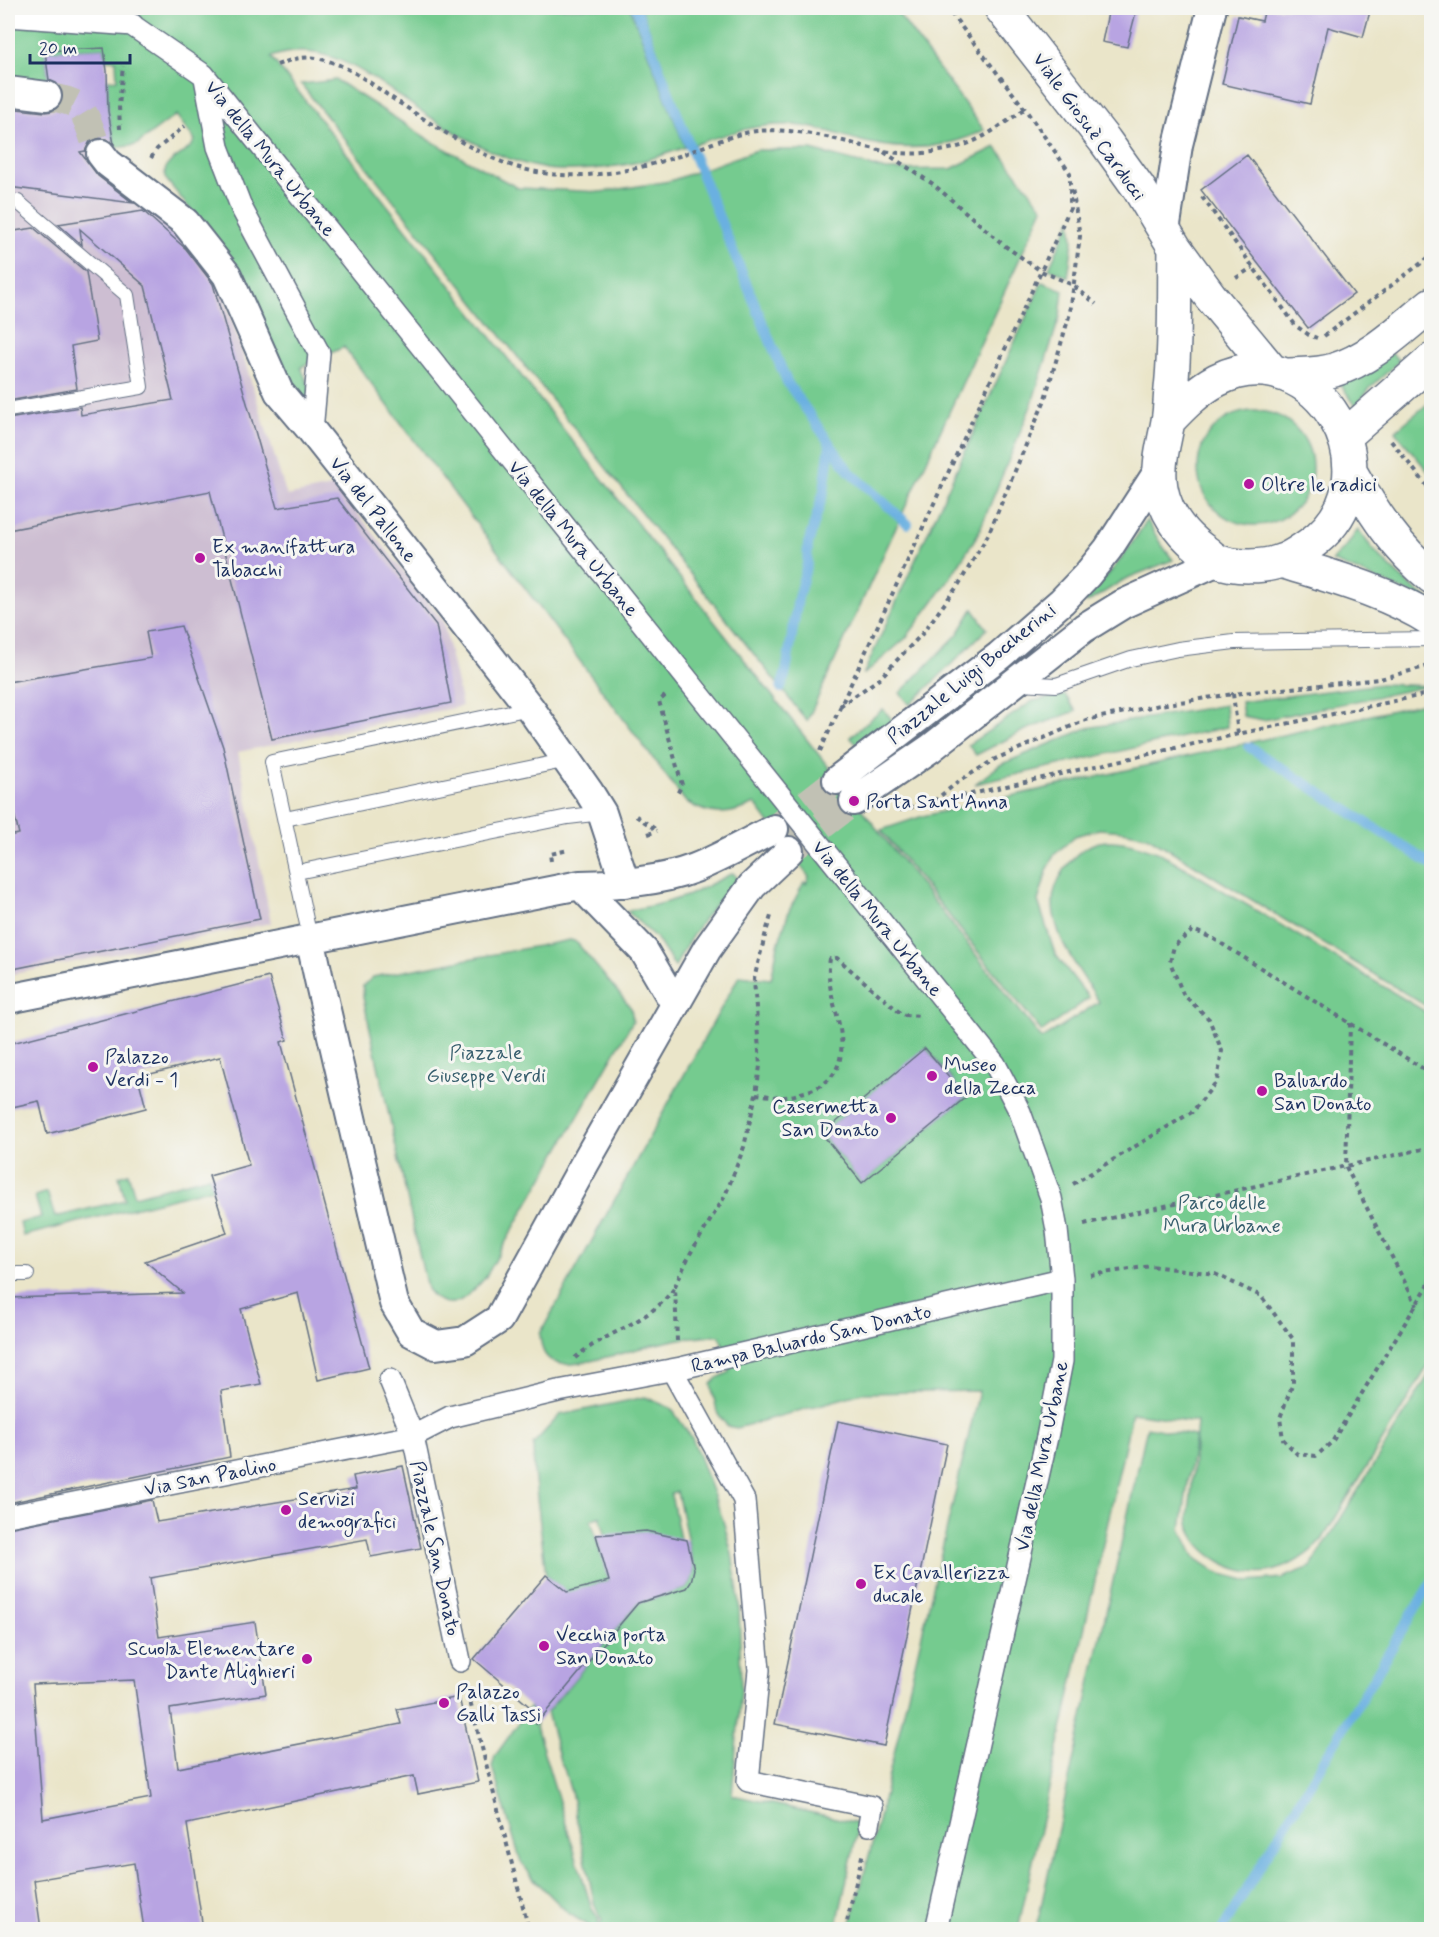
<svg xmlns="http://www.w3.org/2000/svg" width="1439" height="1937" viewBox="0 0 1439 1937" font-family="Mynerve,sans-serif">
	<style>
		.industrial { fill: #cdbed2 }
		.green { fill: #75cb8f; stroke: #487d76; stroke-width: 1.5; fill-rule: evenodd }
		.lines { fill: none; stroke-linecap: round; stroke-linejoin: round }
		.stream { stroke: #6bb0e1; stroke-width: 10 }
		.building { fill: #b8a4e2; fill-rule: evenodd }
		.minor-tunnel { stroke: #c1c1b4; stroke-width: 28; stroke-dasharray: 28 14; stroke-linecap: butt }
		.service-casing { stroke: #636f83; stroke-width: 16 }
		.pedestrian-casing { stroke: #636f83; stroke-width: 24 }
		.minor-casing { stroke: #636f83; stroke-width: 32 }
		.primary-casing { stroke: #636f83; stroke-width: 36 }
		.path { stroke: #636f83; stroke-width: 4; stroke-dasharray: 4.5 4.5; stroke-linecap: butt }
		.service { stroke: #fff; stroke-width: 14 }
		.pedestrian { stroke: #fff; stroke-width: 21 }
		.minor { stroke: #fff; stroke-width: 28 }
		.primary { stroke: #fff; stroke-width: 33 }
		.poi-dot { fill: #b5179e; stroke: #f6f6f2; stroke-width: 2 }
		.labels { text-anchor: middle; stroke-width: 6; stroke-linejoin: round; paint-order: stroke }
		.street-label { font-size: 20px; fill: #1b2f5e; stroke: #f6f6f2 }
		.poi-label { font-size: 20px; fill: #1b2f5e; stroke: #f6f6f2; text-anchor: start }
		.park-label { font-size: 20px; fill: #365e6d; stroke: #f6f6f2 }
	</style>
	<rect width="100%" height="100%" fill="#f6f6f2"/>
	<filter id="ink" filterUnits="userSpaceOnUse"><feTurbulence type="fractalNoise" baseFrequency=".0167" numOctaves="2"/><feDisplacementMap in="SourceGraphic" scale="12" xChannelSelector="R" yChannelSelector="G"/><feConvolveMatrix kernelMatrix="1 2 1 2 8 2 1 2 1" color-interpolation-filters="sRGB"/></filter>
	<filter id="wash" filterUnits="userSpaceOnUse"><feTurbulence type="fractalNoise" baseFrequency=".008" numOctaves="4" result="noise"/><feDisplacementMap in="SourceGraphic" scale="24" xChannelSelector="R" yChannelSelector="G"/><feGaussianBlur stdDeviation="1.35" result="paint"/><feColorMatrix in="noise" values="0 0 0 0 0 0 0 0 0 0 0 0 0 0 0 0 0 1.4 0 .05"/><feComposite in="paint" operator="in"/></filter>
	<g filter="url(#wash)">
		<rect width="100%" height="100%" fill="#eae5c9"/>
		<!-- industrial -->
		<path class="industrial" d="M8,98L58,103L217,273L287,496L336,486L443,621L462,706L238,752L271,923L8,975Z"/>
		<!-- green -->
		<path class="green" d="M8,8H630L685,147C651,160 628,166 592,169C577,170 562,171 547,169C503,162 464,138 427,115C381,86 330,35 271,57L1042,1039L1099,1002C1086,980 1063,950 1057,926C1055,920 1053,911 1053,904C1052,883 1072,853 1091,845C1111,835 1142,846 1162,854L1431,1015V1361L1322,1540C1308,1555 1293,1566 1272,1571C1243,1579 1193,1555 1189,1523C1187,1515 1190,1504 1191,1496C1193,1471 1195,1447 1197,1422L1132,1413L1018,1929L852,1930L850,1926L877,1826L979,1391L862,1393L737,1428L727,1426L717,1412L711,1384L717,1378L730,1372L720,1336C683,1334 644,1348 607,1357C594,1360 571,1367 557,1363C543,1359 541,1347 540,1334L739,976L771,979L778,945L789,911L804,882L806,884L809,877L755,804C728,816 710,817 685,801L344,347L301,367L310,389L311,406L295,392L229,258L165,178C161,158 189,156 195,140L176,115L136,145L115,148L108,111L107,80H117L116,60H106L104,48L45,51L49,84L8,78ZM926,1048L966,1097L862,1183L822,1134Z
			M641,8H894L984,130C942,151 899,152 854,139C834,133 813,126 792,125C757,123 726,134 693,145Z
			M336,80L431,141L518,188L601,192L670,181L757,150H811L886,170L951,169L996,147L1043,208L807,721L301,84Z
			M1071,220L1073,240L1068,277L1049,268Z
			M1042,282L1063,290L1060,316L1031,406L978,534L947,583L906,638L863,675Z
			M1392,353L1399,361L1370,388L1356,406L1340,384Z
			M1431,401V475L1395,431Z
			M1198 468a57 57 0 1 1 114 0a57 57 0 1 1-114 0Z
			M1147,520L1159,541L1173,560L1125,579L1087,603L1085,599C1112,573 1127,552 1147,520Z
			M1358,529C1377,558 1403,581 1431,602L1332,561L1348,544Z
			M973,609L987,629L910,705L900,693L958,634Z
			M1381,684L1431,686V1009L1147,836L1123,831L1099,829L1075,836L1054,855L1047,871L1038,901L1055,954L1089,998L1042,1032L881,830L923,816L1429,702L1424,687L1263,720L1243,716L1241,702Z
			M1065,695L1076,711L1023,731L976,755L968,745L1033,701Z
			M1225,705L1227,727L975,784L1000,765L1087,728Z
			M883,709L893,721L860,748L850,737Z
			M733,873L738,879C713,905 690,934 675,967L657,939L627,911L664,903L689,895Z
			M570,940L574,941L578,944L631,1008L633,1021L485,1278C468,1297 448,1318 427,1289L363,997V986L373,977Z
			M128,1173L135,1196L209,1176L213,1188L23,1236L20,1223L41,1217L35,1196L47,1192L55,1217L125,1200L119,1176Z
			M1431,1371V1929H1036L1147,1427L1195,1436L1181,1529L1194,1557L1218,1573L1249,1581L1282,1578L1311,1567Z
			M645,1397L671,1408L692,1438L723,1520L732,1554L739,1599L741,1691L732,1795L859,1823L836,1929H594L568,1913L534,1879L521,1862L492,1767L495,1756L530,1707L592,1909L599,1920L598,1924L600,1925L602,1921L595,1906L572,1796L564,1768L560,1761L547,1712L638,1603L687,1588L691,1582L694,1569L677,1492L671,1494L684,1559L661,1564L651,1532H636L615,1568L600,1516L591,1520L609,1581L594,1585L602,1622L546,1575L534,1472L533,1444L560,1415Z"/>
		<g class="lines">
			<!-- stream -->
			<path class="stream" d="M636,8L689,144L787,382L849,471L908,524
				M781,688L786,672L798,598L807,564L808,544L824,491L830,444
				M1249,747L1432,865
				M1222,1930L1432,1581"/>
		</g>
		<g id="blocks">
			<!-- building -->
			<path class="building" d="M1109,8H1137L1127,47L1102,42Z
				M1265,8H1371L1363,37L1328,27L1310,104L1222,84L1238,16L1262,21Z
				M104,48L107,71L108,111L114,144L107,139L98,138L90,141L85,151L80,152L98,176L133,203L8,187V108L45,112L53,111L60,106L63,99L62,89L56,83L49,80L45,51Z
				M1247,155L1354,294L1308,328L1201,190Z
				M143,211L186,249L213,284L277,508L337,498L436,625L451,703L272,739L210,491L8,530V419L80,407L81,415L173,400L145,286L80,229L82,245L58,224Z
				M34,228L86,272L97,341L71,346L77,389L8,401V232Z
				M181,626L223,747L260,919L8,970V836L19,834L8,790V682L151,658L146,632Z
				M269,977L287,1040L281,1042L369,1368L318,1380L298,1293L241,1309L261,1384L221,1391L230,1457L8,1503V1298L183,1293L145,1261L227,1233L209,1176L249,1165L220,1057L138,1077L146,1108L47,1134L39,1101L8,1108V1044Z
				M925,1048L966,1097L862,1183L822,1134Z
				M838,1421L947,1444L884,1746L775,1724Z
				M403,1466L421,1548L371,1557L367,1539L150,1578L159,1637L255,1622L266,1694L170,1709L178,1768L401,1724L397,1709L459,1697L478,1782L418,1794L414,1776L187,1824L203,1929H144L134,1863L34,1880L41,1929H8V1528L152,1500L157,1522L356,1489L353,1476ZM134,1680L151,1798L43,1819L33,1684Z
				M646,1531L687,1540L694,1569L691,1582L687,1588L638,1603L536,1724L530,1707L474,1659L546,1575L567,1592L609,1581L596,1535Z"/>
		</g>
	</g>
	<g filter="url(#ink)">
		<use href="#blocks" fill-opacity="0" stroke="#636f83" stroke-width="1.5"/>
		<g class="lines">
			<!-- minor-tunnel -->
			<path class="minor-tunnel" d="M47,96C55,98 68,100 75,104C90,114 91,140 101,154
				M774,829L837,780
				M789,851L854,801"/>
			<defs>
				<path id="service" d="M8,201L18,202L127,295L141,387L8,410
					M1020,683L1056,685L1131,659L1178,649L1234,642L1432,639
					M285,819L568,760
					M297,872L568,817L602,813
					M310,938L272,762L530,708
					M8,1274H27"/>
				<path id="pedestrian" d="M107,8L204,75L995,1064L1020,1112L1051,1198L1057,1230L1062,1279V1361L1047,1437L936,1930
					M8,16L133,25
					M205,78L218,147L242,209L319,353L312,431
					M672,1370L744,1500L759,1670L748,1781L872,1807L869,1825
					M390,1380L413,1436L460,1661
					M8,1516L413,1436L450,1417L558,1391L681,1368L1062,1279"/>
				<path id="minor" d="M8,91L47,96
					M101,154L108,163L185,222L227,275L279,392L312,431L473,635L530,708L589,792L602,813L625,883
					M1165,231L1178,145L1212,8
					M837,780L999,656L1062,601L1087,575L1108,549L1159,470
					M854,801L931,748L1084,628L1123,604L1218,561
					M580,885L644,951L675,1004
					M310,938L320,984L394,1303L411,1332L436,1345L465,1341L499,1319L585,1163L707,949L752,886L789,851
					M8,999L580,885C618,884 659,882 695,868C722,857 748,842 774,829"/>
				<path id="primary" d="M1001,8L1105,141L1138,187L1175,248L1210,296L1272,371
					M1287,375C1303,374 1319,375 1334,370C1371,359 1402,328 1432,304
					M1168,421C1183,405 1198,390 1217,380C1314,330 1405,478 1309,545C1300,551 1291,558 1281,561C1265,567 1234,568 1218,561C1214,559 1210,556 1207,553C1185,538 1166,516 1161,488C1157,464 1164,444 1168,421C1170,411 1170,400 1171,389C1176,343 1174,295 1175,248
					M1344,437L1432,360
					M1351,473C1373,512 1397,549 1432,577
					M1281,561C1332,577 1386,591 1432,620"/>
			</defs>
			<!-- service casing -->
			<use href="#service" class="service-casing"/>
			<!-- pedestrian casing -->
			<use href="#pedestrian" class="pedestrian-casing"/>
			<!-- minor casing -->
			<use href="#minor" class="minor-casing"/>
			<!-- primary casing -->
			<use href="#primary" class="primary-casing"/>
			<!-- path -->
			<path class="path" d="M277,65C292,59 305,55 321,59C348,65 370,83 392,98C427,121 463,146 502,162C559,185 622,175 679,156C704,147 731,134 757,131C789,128 820,135 851,143C867,147 884,152 900,153C922,155 946,151 967,144C988,136 1007,121 1025,109
				M120,129L119,106L123,66
				M884,152L933,184L1005,246L1041,271L1073,285L1096,304
				M151,158L157,149L185,126
				M1202,197L1296,326L1309,335L1317,338
				M1236,278L1253,267
				M1324,336L1432,255
				M1391,441L1432,492
				M665,696L659,701L682,785L677,794
				M840,706L879,679L922,634L959,584L988,535L1044,402L1070,313L1080,236L1072,188
				M1238,734L1233,694L1380,679L1432,665
				M820,751L1070,208V173L1025,109L947,8
				M934,801L958,782L995,759L1086,720L1160,705L1233,694
				M900,810L1238,734L1423,695
				M636,816L658,831
				M648,834L657,831
				M551,861L550,854L569,850
				M1350,1023L1346,1167L1417,1306
				M756,1094C765,1095 774,1097 783,1097C789,1097 795,1095 801,1093C832,1086 844,1067 841,1036C838,1011 825,985 830,959L837,958L898,1011L905,1015L921,1016
				M1073,1184L1192,1112L1217,1081L1222,1051L1209,1019L1183,994L1170,962L1174,946L1193,930L1214,939L1432,1074
				M1084,1224L1432,1147
				M1090,1275L1151,1266L1215,1274L1261,1296L1293,1339V1383L1280,1418L1283,1439L1297,1454L1316,1456L1332,1442L1432,1279
				M677,1341L675,1286L690,1254L725,1196L744,1147L756,1094L760,1066L754,979L766,932L771,916
				M575,1358C606,1331 651,1323 675,1287
				M466,1686L529,1930
				M845,1930L863,1852"/>
			<!-- service -->
			<use href="#service" class="service"/>
			<!-- pedestrian -->
			<use href="#pedestrian" class="pedestrian"/>
			<!-- minor -->
			<use href="#minor" class="minor"/>
			<!-- primary -->
			<use href="#primary" class="primary"/>
		</g>
	</g>
	<!-- markers -->
	<g class="poi-dot">
		<circle cx="1249" cy="484" r="6"/>
		<circle cx="200" cy="558" r="6"/>
		<circle cx="854" cy="801" r="6"/>
		<circle cx="93" cy="1067" r="6"/>
		<circle cx="932" cy="1076" r="6"/>
		<circle cx="1262" cy="1091" r="6"/>
		<circle cx="891" cy="1118" r="6"/>
		<circle cx="286" cy="1510" r="6"/>
		<circle cx="861" cy="1584" r="6"/>
		<circle cx="544" cy="1646" r="6"/>
		<circle cx="307" cy="1659" r="6"/>
		<circle cx="444" cy="1703" r="6"/>
	</g>
	<g class="labels">
		<!-- street labels -->
		<g class="street-label">
			<text transform="translate(1090 126) rotate(54)" y="7">Viale Giosuè Carducci</text>
			<text transform="translate(271 158) rotate(51)" y="7">Via della Mura Urbane</text>
			<text transform="translate(374 509) rotate(52)" y="7">Via del Pallone</text>
			<text transform="translate(574 538) rotate(51)" y="7">Via della Mura Urbane</text>
			<text transform="translate(971 673) rotate(-39)" y="7">Piazzale Luigi Boccherini</text>
			<text transform="translate(878 918) rotate(51)" y="7">Via della Mura Urbane</text>
			<text transform="translate(811 1338) rotate(-13)" y="7">Rampa Baluardo San Donato</text>
			<text transform="translate(1041 1456) rotate(-78)" y="7">Via della Mura Urbane</text>
			<text transform="translate(210 1476) rotate(-11)" y="7">Via San Paolino</text>
			<text transform="translate(436 1548) rotate(78)" y="7">Piazzale San Donato</text>
		</g>
		<!-- poi labels -->
		<g class="poi-label">
			<text x="1261" y="491">Oltre le radici</text>
			<text x="212" y="553">Ex manifattura<tspan x="212" dy="23">Tabacchi</tspan></text>
			<text x="866" y="808">Porta Sant'Anna</text>
			<text x="105" y="1063">Palazzo<tspan x="105" dy="23">Verdi - 1</tspan></text>
			<text x="944" y="1071">Museo<tspan x="944" dy="23">della Zecca</tspan></text>
			<text x="1274" y="1087">Baluardo<tspan x="1274" dy="23">San Donato</tspan></text>
			<text x="879" y="1113" text-anchor="end">Casermetta<tspan x="879" dy="23">San Donato</tspan></text>
			<text x="298" y="1505">Servizi<tspan x="298" dy="23">demografici</tspan></text>
			<text x="873" y="1579">Ex Cavallerizza<tspan x="873" dy="23">ducale</tspan></text>
			<text x="556" y="1641">Vecchia porta<tspan x="556" dy="23">San Donato</tspan></text>
			<text x="295" y="1655" text-anchor="end">Scuola Elementare<tspan x="295" dy="23">Dante Alighieri</tspan></text>
			<text x="456" y="1698">Palazzo<tspan x="456" dy="23">Galli Tassi</tspan></text>
		</g>
		<!-- park labels -->
		<g class="park-label">
			<text x="486" y="1059">Piazzale<tspan x="486" dy="23">Giuseppe Verdi</tspan></text>
			<text x="1222" y="1209">Parco delle<tspan x="1222" dy="23">Mura Urbane</tspan></text>
		</g>
	</g>
	<!-- margin -->
	<rect width="1439" height="1937" fill="none" stroke="#f6f6f2" stroke-width="30"/>
	<!-- scale -->
	<path d="M30 54v9h100v-9" fill="none" stroke="#1b2f5e" stroke-width="3"/>
	<text x="39" y="54" font-size="18" fill="#1b2f5e" stroke="#f6f6f2" stroke-width="4.5" paint-order="stroke">20 m</text>
</svg>
